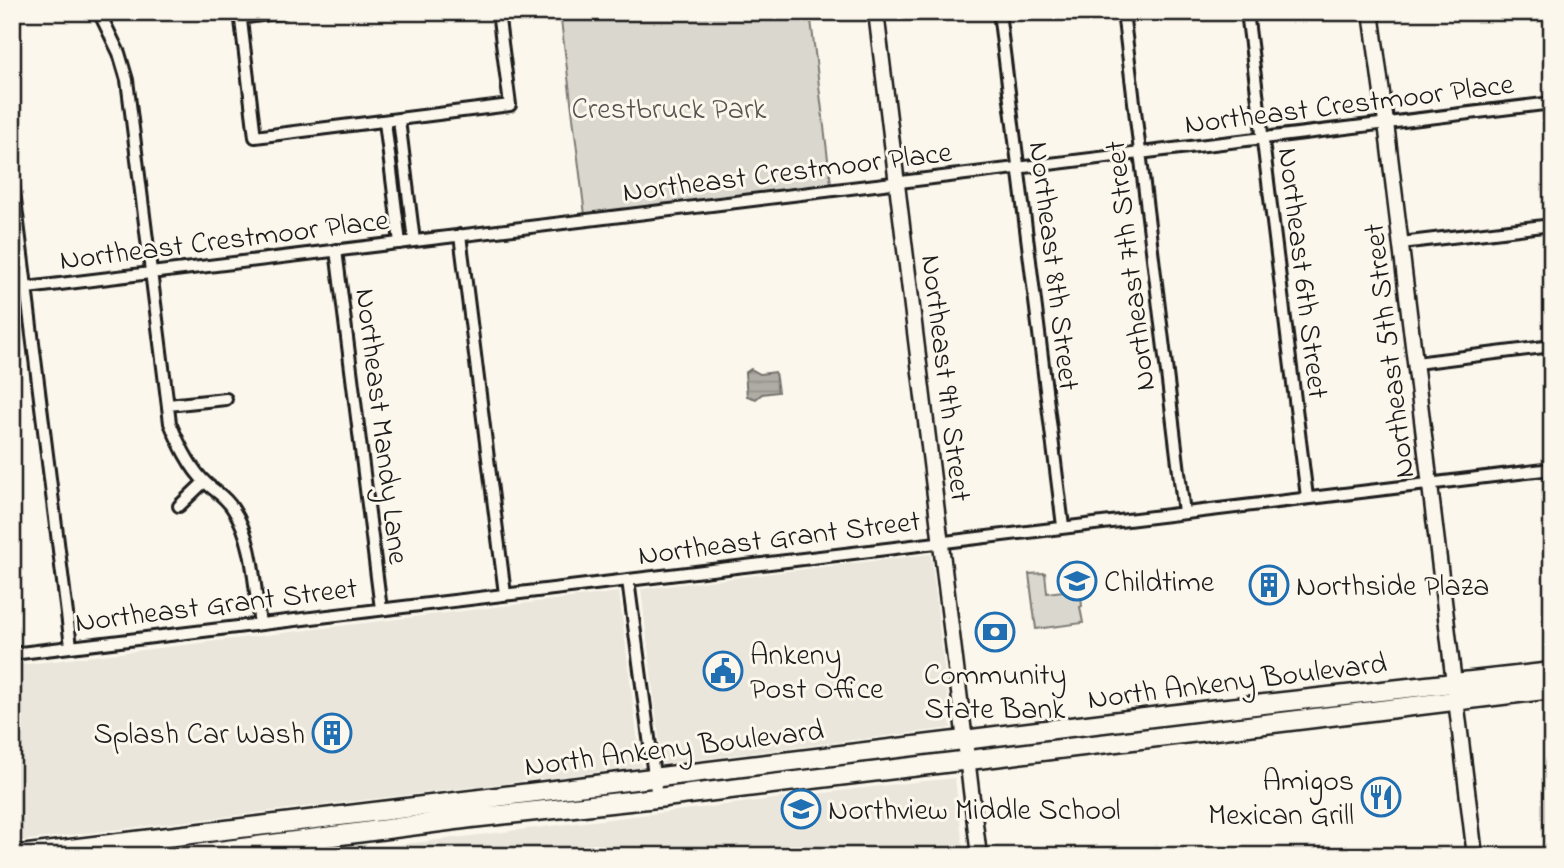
<svg xmlns="http://www.w3.org/2000/svg" width="1564" height="868" viewBox="0 0 1564 868" font-family="'Indie Flower',sans-serif">
	<style>
		.built { fill: #eae6dc }
		.green { fill: #dad7ce; stroke: #7b7a75; stroke-width: 2 }
		.water { fill: url(#water-rules); stroke: #74726e; stroke-width: 2 }
		.lines { fill: none; stroke-linecap: round; stroke-linejoin: round }
		.minor-casing { stroke: #1c1c1c; stroke-width: 16 }
		.tertiary-casing { stroke: #1c1c1c; stroke-width: 19 }
		.primary-casing { stroke: #1c1c1c; stroke-width: 23 }
		.minor { stroke: #fbf7ec; stroke-width: 10 }
		.tertiary { stroke: #fbf7ec; stroke-width: 14 }
		.primary { stroke: #fbf7ec; stroke-width: 18 }
		.labels { text-anchor: middle; stroke-width: 6; stroke-linejoin: round; paint-order: stroke }
		.street-label { font-size: 30px; fill: #1c1c1c; stroke: #fbf7ec }
		.park-label { font-size: 30px; fill: #555451; stroke: #fbf7ec }
		.poi-label { font-size: 30px; fill: #1c1c1c; stroke: #fbf7ec; text-anchor: start }
	</style>
	<defs>
		<pattern id="water-rules" width="6" height="5" patternUnits="userSpaceOnUse" patternTransform="scale(1.75)"><rect width="6" height="5" fill="#afaca5"/><path d="M0 2.5h6" fill="none" stroke="#96938d"/></pattern>
	</defs>
	<rect width="100%" height="100%" fill="#fbf7ec"/>
	<filter id="ink" filterUnits="userSpaceOnUse"><feTurbulence type="fractalNoise" baseFrequency=".0143" numOctaves="2"/><feDisplacementMap in="SourceGraphic" scale="14" xChannelSelector="R" yChannelSelector="G"/><feConvolveMatrix kernelMatrix="1 2 1 2 8 2 1 2 1" color-interpolation-filters="sRGB"/></filter>
	<g filter="url(#ink)">
		<!-- built -->
		<path class="built" d="M931,554L951,728L662,764L641,589Z
			M619,592L641,767L12,842V666Z
			M955,778L964,856H306L905,783Z"/>
		<!-- green -->
		<path class="green" d="M560,12H810L831,184L585,215Z
			M1045,573L1047,593L1080,589L1082,606L1080,607L1083,623L1036,629L1029,574Z"/>
		<!-- water -->
		<path class="water" d="M751,369L760,374L775,372L778,392L762,394L756,399L747,396L745,373Z"/>
		<g class="lines">
			<defs>
				<path id="minor" d="M99,12L119,53L127,80L170,423C178,442 190,469 206,483C216,492 226,497 233,509C254,540 254,587 260,624
					M240,12L255,137L510,105L498,12
					M999,12L1063,526
					M1123,12L1184,513
					M1247,12L1307,497
					M240,18L283,12
					M399,120L414,241
					M385,122L400,243
					M12,175L71,646
					M460,235L505,594
					M1401,243L1552,225
					M336,250L381,609
					M27,288L1552,103
					M1416,363L1552,346
					M168,405L226,399
					M179,506L204,482
					M628,580L657,798
					M12,654L1552,469"/>
				<path id="tertiary" d="M876,12L979,856
					M1371,12L1386,123L1475,856"/>
				<path id="primary" d="M12,856L1210,710L1552,672
					M180,856L471,818L657,798L1552,689"/>
			</defs>
			<!-- minor casing -->
			<use href="#minor" class="minor-casing"/>
			<!-- tertiary casing -->
			<use href="#tertiary" class="tertiary-casing"/>
			<!-- primary casing -->
			<use href="#primary" class="primary-casing"/>
			<!-- minor -->
			<use href="#minor" class="minor"/>
			<!-- tertiary -->
			<use href="#tertiary" class="tertiary"/>
			<!-- primary -->
			<use href="#primary" class="primary"/>
		</g>
	</g>
	<!-- icons -->
	<defs>
		<symbol id="school-ring" viewBox="-11 -11 22 22"><circle r="9.5" fill="#fbf7ec" stroke="#1f6fb2" stroke-width="1.5"/><path d="M0-5L7-2L0 1L-7-2ZM-4 1L0 2.5L4 1V4Q0 6-4 4Z" fill="#1f6fb2"/></symbol>
		<symbol id="building-ring" viewBox="-11 -11 22 22"><circle r="9.5" fill="#fbf7ec" stroke="#1f6fb2" stroke-width="1.5"/><path d="M-4-6H4V6H1V3H-1V6H-4ZM-2.5-4.3h1.7v1.8h-1.7ZM.8-4.3h1.7v1.8H.8ZM-2.5-1h1.7V.8h-1.7ZM.8-1h1.7V.8H.8Z" fill="#1f6fb2"/></symbol>
		<symbol id="bank-ring" viewBox="-11 -11 22 22"><circle r="9.5" fill="#fbf7ec" stroke="#1f6fb2" stroke-width="1.5"/><path d="M-6-4H6V4H-6ZM0-2.3a2.3 2.3 0 1 0 0 4.6a2.3 2.3 0 1 0 0-4.6Z" fill="#1f6fb2"/></symbol>
		<symbol id="civic-ring" viewBox="-11 -11 22 22"><circle r="9.5" fill="#fbf7ec" stroke="#1f6fb2" stroke-width="1.5"/><path d="M-.6-6.5H3V-4.5H.6V-3L4-1V1h2V6H-6V1h2V-1L-.6-3ZM-1.2 2.5V6h2.4V2.5Z" fill="#1f6fb2"/></symbol>
		<symbol id="restaurant-ring" viewBox="-11 -11 22 22"><circle r="9.5" fill="#fbf7ec" stroke="#1f6fb2" stroke-width="1.5"/><path d="M-5-6h1v4h1v-4h1v4h1v-4h1v5L-1.5 .5V6h-2V.5L-5-1ZM5-6V6H3V1.5H1.5Q1.5-4 5-6Z" fill="#1f6fb2"/></symbol>
	</defs>
	<g fill-rule="evenodd">
		<use href="#school-ring" x="1055" y="559" width="44" height="44"/>
		<use href="#building-ring" x="1247" y="563" width="44" height="44"/>
		<use href="#bank-ring" x="973" y="610" width="44" height="44"/>
		<use href="#civic-ring" x="701" y="649" width="44" height="44"/>
		<use href="#building-ring" x="310" y="711" width="44" height="44"/>
		<use href="#restaurant-ring" x="1359" y="775" width="44" height="44"/>
		<use href="#school-ring" x="779" y="787" width="44" height="44"/>
	</g>
	<g class="labels">
		<!-- street labels -->
		<g class="street-label">
			<text transform="translate(1349 103) rotate(-7)" y="10">Northeast Crestmoor Place</text>
			<text transform="translate(787 171) rotate(-7)" y="10">Northeast Crestmoor Place</text>
			<text transform="translate(224 239) rotate(-7)" y="10">Northeast Crestmoor Place</text>
			<text transform="translate(1055 266) rotate(83)" y="10">Northeast 8th Street</text>
			<text transform="translate(1129 266) rotate(-97)" y="10">Northeast 7th Street</text>
			<text transform="translate(1304 273) rotate(83)" y="10">Northeast 6th Street</text>
			<text transform="translate(1388 351) rotate(-97)" y="10">Northeast 5th Street</text>
			<text transform="translate(947 378) rotate(83)" y="10">Northeast 9th Street</text>
			<text transform="translate(383 426) rotate(83)" y="10">Northeast Mandy Lane</text>
			<text transform="translate(779 537) rotate(-7)" y="10">Northeast Grant Street</text>
			<text transform="translate(216 604) rotate(-7)" y="10">Northeast Grant Street</text>
			<text transform="translate(1237 680) rotate(-7)" y="10">North Ankeny Boulevard</text>
			<text transform="translate(674 747) rotate(-7)" y="10">North Ankeny Boulevard</text>
		</g>
		<!-- park labels -->
		<g class="park-label">
			<text x="669" y="118">Crestbruck Park</text>
		</g>
		<!-- poi labels -->
		<g class="poi-label">
			<text x="1104" y="591">Childtime</text>
			<text x="1296" y="595">Northside Plaza</text>
			<text x="750" y="664">Ankeny<tspan x="750" dy="34">Post Office</tspan></text>
			<text x="995" y="684" text-anchor="middle">Community<tspan x="995" dy="34">State Bank</tspan></text>
			<text x="305" y="743" text-anchor="end">Splash Car Wash</text>
			<text x="1354" y="790" text-anchor="end">Amigos<tspan x="1354" dy="34">Mexican Grill</tspan></text>
			<text x="828" y="819">Northview Middle School</text>
		</g>
	</g>
	<!-- margin -->
	<rect width="1564" height="868" fill="none" stroke="#fbf7ec" stroke-width="42"/>
	<rect x="21" y="21" width="1522" height="826" fill="none" stroke="#1c1c1c" stroke-width="2.5" filter="url(#ink)"/>
</svg>
